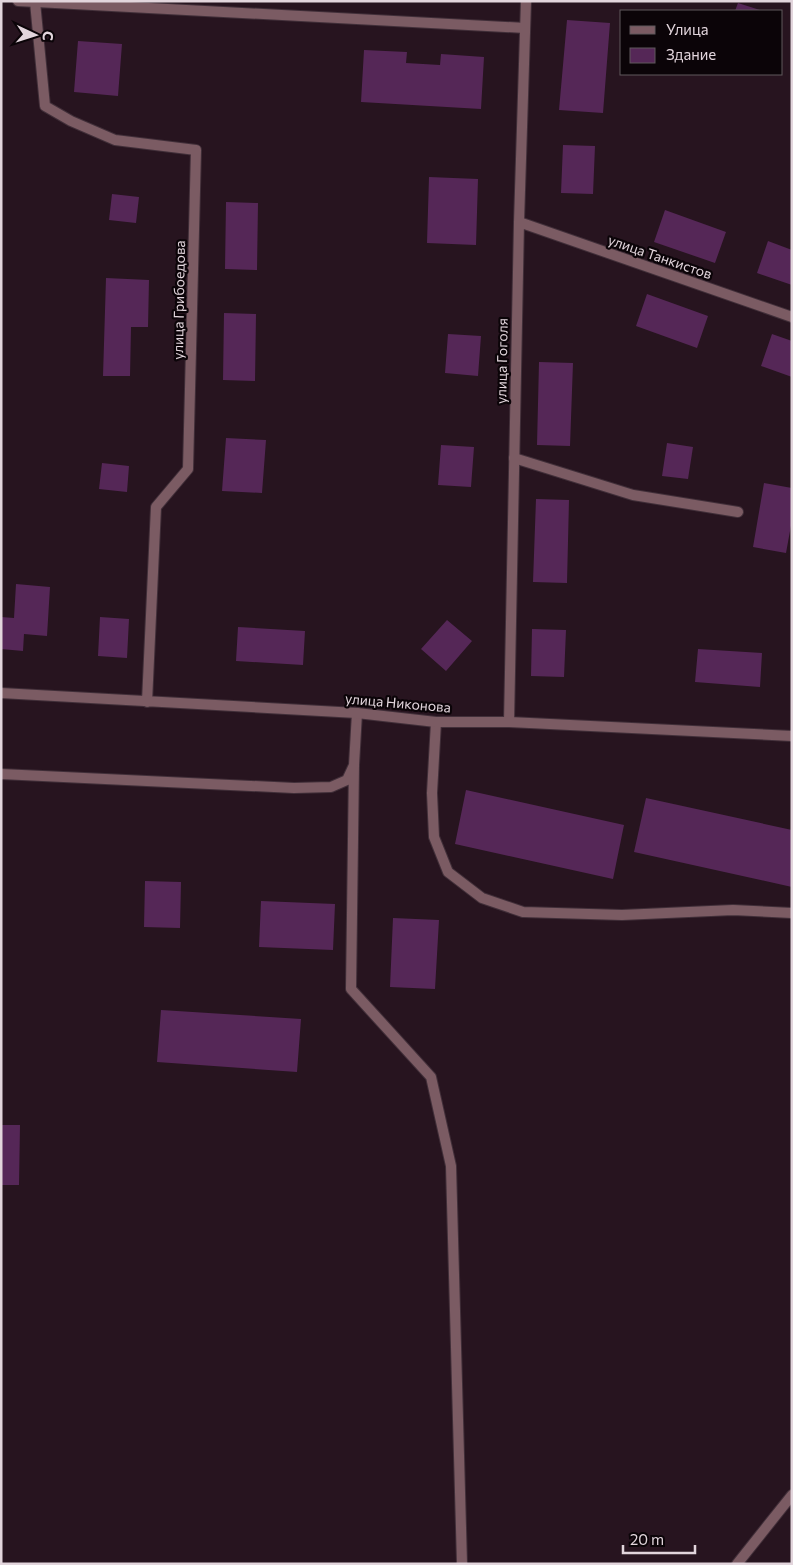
<svg xmlns="http://www.w3.org/2000/svg" width="793" height="1565" viewBox="0 0 793 1565" font-family="Commissioner,sans-serif">
	<style>
		.building { fill: #552757 }
		.lines { fill: none; stroke-linecap: round; stroke-linejoin: round }
		.service-casing { stroke: #412f39; stroke-width: 12 }
		.minor-casing { stroke: #412f39; stroke-width: 12 }
		.service { stroke: #7b5b63; stroke-width: 10 }
		.minor { stroke: #7b5b63; stroke-width: 10 }
		.labels { text-anchor: middle; stroke-width: 4.5; stroke-linejoin: round; paint-order: stroke }
		.street-label { font-size: 14px; fill: #e2d5dc; stroke: #0b0408 }
	</style>
	<rect width="100%" height="100%" fill="#27141f"/>
	<!-- building -->
	<path class="building" d="M738,3L763,11H735Z
		M567,20L610,23L603,113L559,110Z
		M78,41L122,44L118,96L74,92Z
		M364,50L407,52L406,63L440,65L441,54L484,57L481,109L361,102Z
		M563,145L595,146L593,194L561,193Z
		M429,177L478,179L476,245L427,243Z
		M112,194L139,197L136,223L109,220Z
		M226,202L258,203L257,270L225,269Z
		M665,210L726,232L715,263L654,242Z
		M768,241L792,250V285L757,273Z
		M106,278L149,280L148,327H131L130,376H103Z
		M647,294L708,316L697,348L636,326Z
		M224,313L256,314L255,381L223,380Z
		M448,334L481,336L478,376L445,373Z
		M772,334L792,341V377L761,366Z
		M539,362L573,363L570,446L537,445Z
		M226,438L266,440L262,493L222,491Z
		M667,443L693,447L688,479L662,476Z
		M441,445L474,447L471,487L438,485Z
		M102,463L129,466L127,492L99,489Z
		M764,483L792,488V520L786,553L753,547Z
		M536,499L569,500L567,583L533,582Z
		M16,584L50,587L47,636L24,634L23,651L1,649V617L14,618Z
		M100,617L129,619L127,658L98,656Z
		M447,620L472,641L446,671L421,649Z
		M238,627L305,631L303,665L236,661Z
		M532,629L566,630L564,677L531,676Z
		M698,649L762,653L760,687L695,682Z
		M466,790L624,825L613,879L455,844Z
		M646,798L792,830V887L634,852Z
		M145,881L181,882L180,928L144,927Z
		M261,901L335,904L333,950L259,947Z
		M393,918L439,920L435,989L390,987Z
		M161,1010L301,1019L297,1072L157,1062Z
		M1,1125H20L19,1185H1Z"/>
	<g class="lines">
		<defs>
			<path id="service" d="M514,458L633,495L738,512
				M436,722L432,793L434,837L448,872L482,898L523,912L622,915L733,910L792,913
				M354,765L351,989L431,1077L451,1166L462,1564
				M1,774L294,788L331,787L347,780L354,765L357,713"/>
			<path id="minor" d="M18,1L525,28
				M35,2L45,106L71,121L115,140L196,150L188,469L156,507L147,702
				M519,222L792,317
				M1,693L357,713L436,722H509L792,736
				M509,722L519,222L526,1
				M737,1564L792,1495"/>
		</defs>
		<!-- service casing -->
		<use href="#service" class="service-casing"/>
		<!-- minor casing -->
		<use href="#minor" class="minor-casing"/>
		<!-- service -->
		<use href="#service" class="service"/>
		<!-- minor -->
		<use href="#minor" class="minor"/>
	</g>
	<g class="labels">
		<!-- street labels -->
		<g class="street-label">
			<text transform="translate(660 257) rotate(19)" y="5">улица Танкистов</text>
			<text transform="translate(179 300) rotate(-89)" y="5">улица Грибоедова</text>
			<text transform="translate(502 361) rotate(-89)" y="5">улица Гоголя</text>
			<text transform="translate(398 703) rotate(5)" y="5">улица Никонова</text>
		</g>
	</g>
	<!-- border -->
	<rect width="793" height="1565" fill="none" stroke="#e2d5dc" stroke-width="5"/>
	<!-- legend -->
	<rect x="620" y="10" width="162" height="65" fill="#0b0408" stroke="#61585d"/>
	<rect x="630" y="26" width="25" height="8" fill="#7b5b63" stroke="#61585d"/>
	<text x="666" y="35" font-size="15" fill="#e2d5dc">Улица</text>
	<rect x="630" y="48" width="25" height="15" fill="#552757" stroke="#61585d"/>
	<text x="666" y="60" font-size="15" fill="#e2d5dc">Здание</text>
	<!-- north arrow -->
	<g transform="translate(35 35) rotate(94)" stroke="#0b0408" stroke-width="4" paint-order="stroke">
	<path d="M0-4L9 19L0 12L-9 19Z" fill="#e2d5dc"/>
	<text y="-8" font-size="14" font-weight="bold" text-anchor="middle" fill="#e2d5dc">С</text>
	</g>
	<!-- scale -->
	<path d="M623 1545v8h72v-8" fill="none" stroke="#e2d5dc" stroke-width="2.5"/>
	<text x="630" y="1545" font-size="15" fill="#e2d5dc" stroke="#0b0408" stroke-width="4" paint-order="stroke">20 m</text>
</svg>
